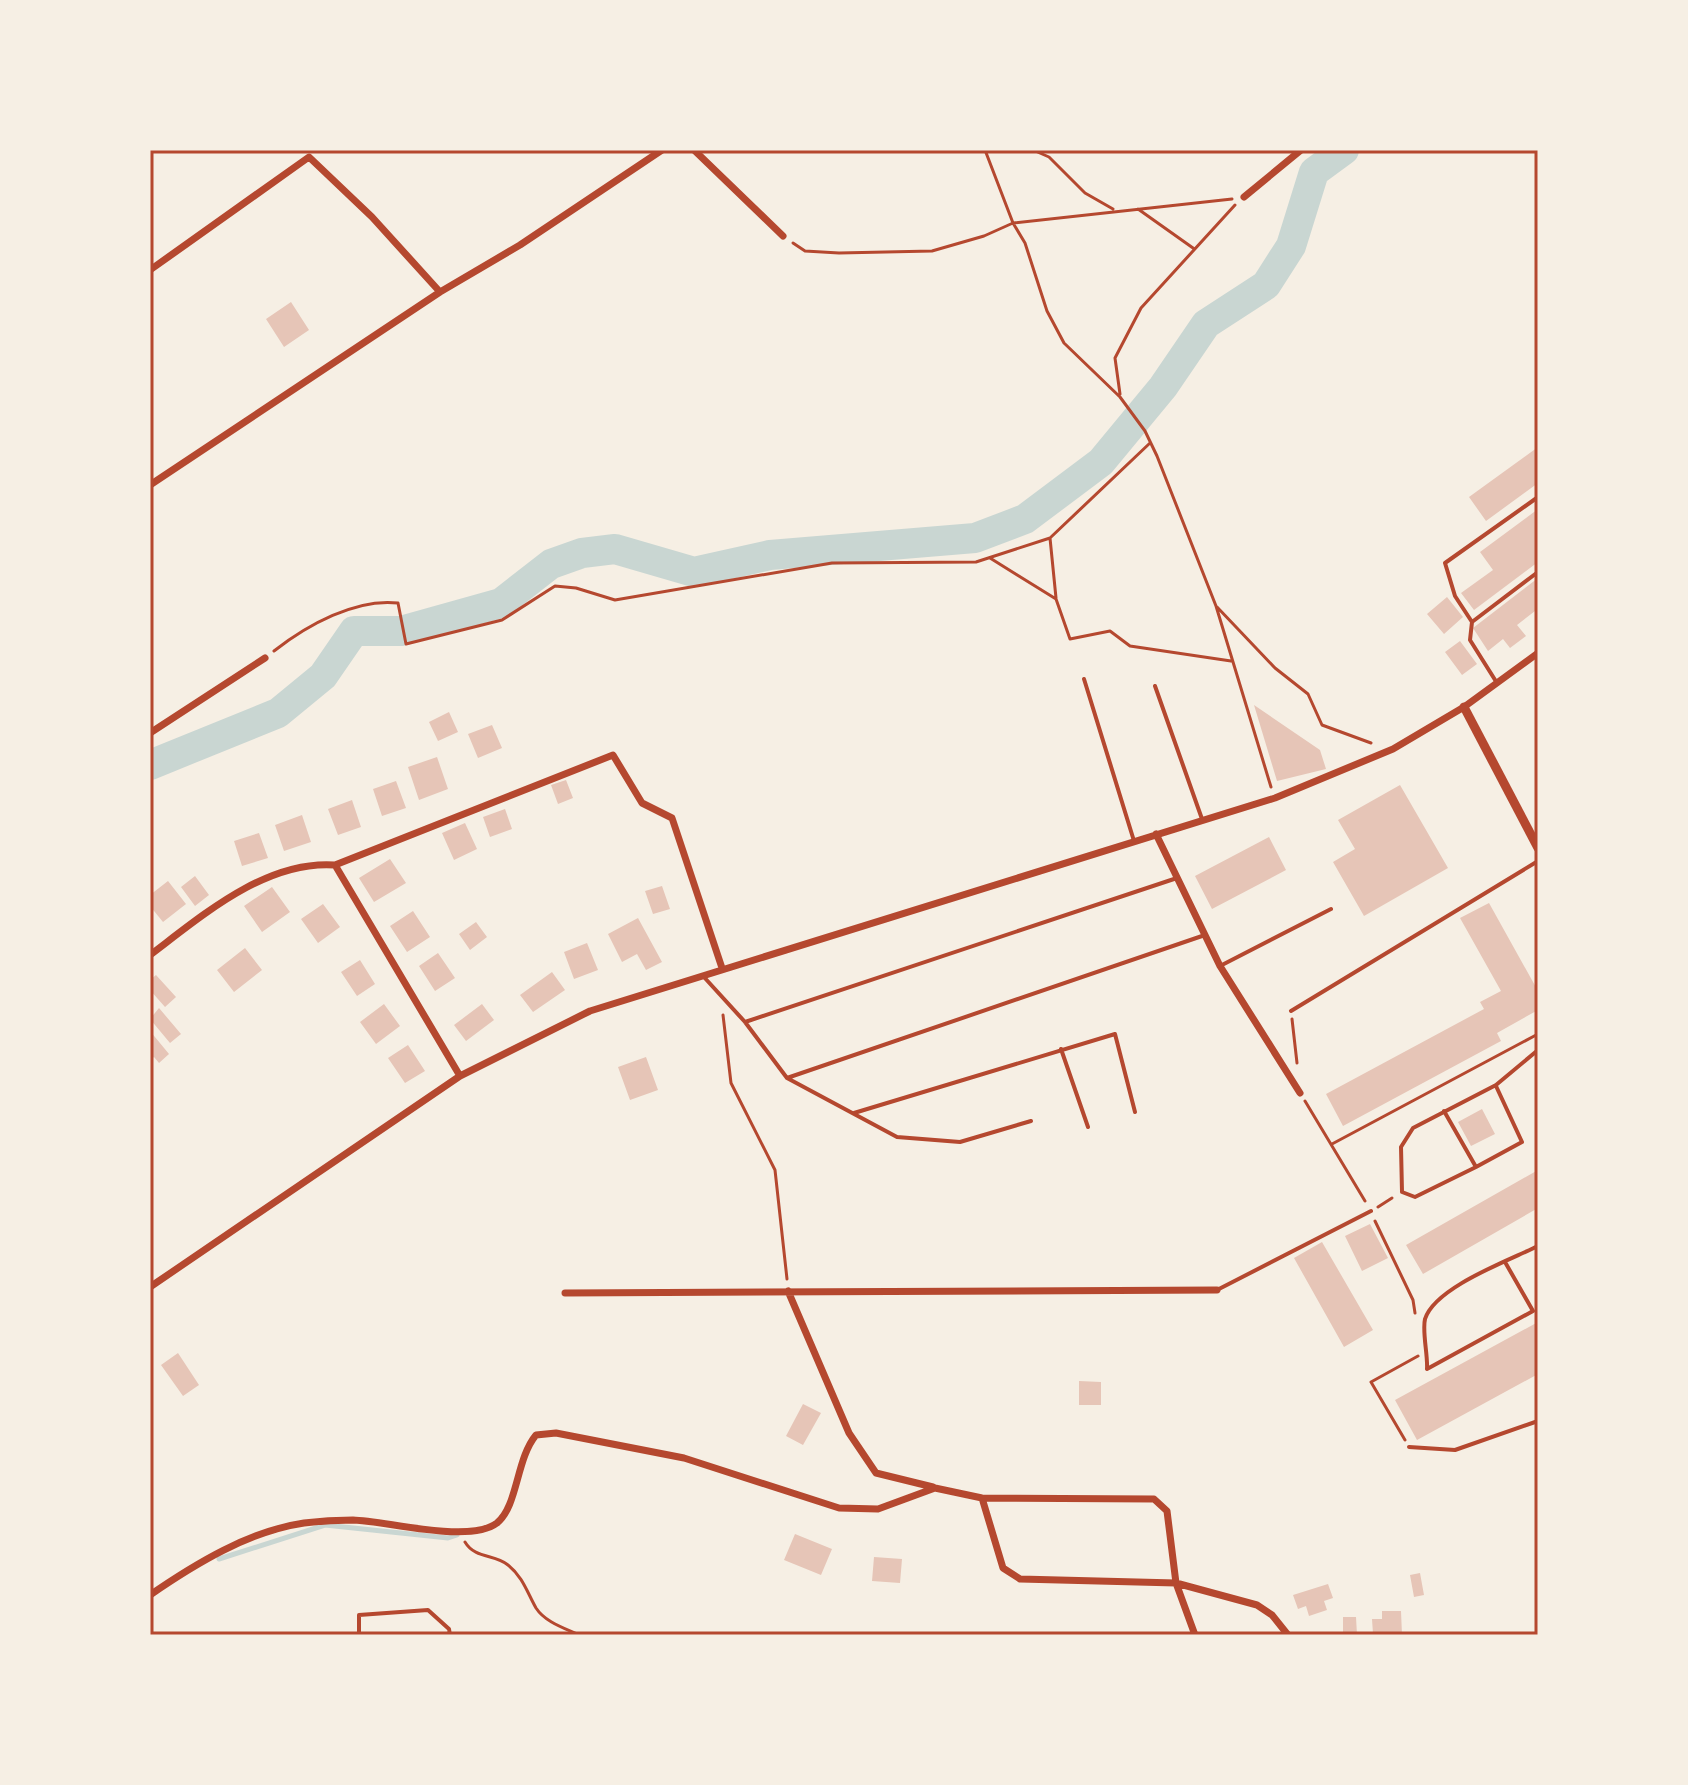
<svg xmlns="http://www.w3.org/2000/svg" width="1688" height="1785" viewBox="0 0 1688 1785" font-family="Overpass,sans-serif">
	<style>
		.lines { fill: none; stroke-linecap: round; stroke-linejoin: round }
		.stream { stroke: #c9d6d2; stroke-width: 5 }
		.river { stroke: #c9d6d2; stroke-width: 30 }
		.building { fill: #e6c5b7 }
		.path { stroke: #b5482f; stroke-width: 3 }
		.service { stroke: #b5482f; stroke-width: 4 }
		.minor { stroke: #b5482f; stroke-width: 7 }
		.tertiary { stroke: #b5482f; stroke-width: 9 }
		.neatline { fill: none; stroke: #b5482f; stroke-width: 3 }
	</style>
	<rect width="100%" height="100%" fill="#f6efe4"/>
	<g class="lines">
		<!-- stream -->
		<path class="stream" d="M219,1559L325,1525L448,1538L457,1535"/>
		<!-- river -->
		<path class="river" d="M150,765L278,713L323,676L354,631H401L501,603L551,564L582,553L615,549L694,572L770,555L975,538L1025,519L1101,462L1163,387L1206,324L1266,285L1291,246L1314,172L1344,150"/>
	</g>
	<!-- building -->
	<path class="building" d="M291,302L309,330L284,347L266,319Z
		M1538,447V483L1486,521L1469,497Z
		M1538,509V562L1474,610L1461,593L1493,570L1480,552Z
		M1538,578V615L1535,611L1517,625L1526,636L1510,648L1503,639L1488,651L1473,628Z
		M1447,597L1463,617L1444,634L1427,614Z
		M1460,641L1477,664L1462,675L1445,652Z
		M1254,705L1320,750L1326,769L1277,781Z
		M449,712L458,732L438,741L429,722Z
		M492,725L502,748L478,758L468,734Z
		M437,757L448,789L419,800L408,767Z
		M566,780L573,798L558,804L551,785Z
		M396,781L406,808L382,816L373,789Z
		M1400,785L1448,868L1364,916L1333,862L1355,849L1338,820Z
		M352,800L361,827L338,835L328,809Z
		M505,809L512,829L490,837L483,817Z
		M302,815L311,842L284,851L275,825Z
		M465,823L477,849L454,860L442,833Z
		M259,833L268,858L242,866L234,841Z
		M1269,837L1286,870L1212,909L1195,876Z
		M390,859L406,883L374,902L359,878Z
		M195,876L209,895L195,906L181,887Z
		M168,881L186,904L163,922L150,906V895Z
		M662,886L670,909L653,914L645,891Z
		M272,887L290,912L262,932L244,906Z
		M1489,903L1538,991V1010L1497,1033L1501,1041L1343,1126L1326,1094L1484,1009L1480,1002L1501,991L1460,918Z
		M323,904L340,927L318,943L301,919Z
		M413,911L430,937L407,952L390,926Z
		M638,918L662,962L646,970L637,954L622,962L608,934Z
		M476,922L487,937L470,950L459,934Z
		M587,943L598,970L574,979L564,952Z
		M245,948L262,970L234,992L217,970Z
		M438,953L455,978L435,991L419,966Z
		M360,960L375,984L357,996L341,972Z
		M552,972L565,990L533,1012L520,995Z
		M156,975L176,997L165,1007L150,990V980Z
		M384,1004L400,1026L376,1044L360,1022Z
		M482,1004L494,1020L466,1041L454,1025Z
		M159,1008L181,1034L170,1043L150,1019Z
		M150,1031L169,1054L159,1063L154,1057L150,1060Z
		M408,1045L425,1071L405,1083L388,1058Z
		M646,1057L658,1090L630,1100L618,1067Z
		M1482,1109L1495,1134L1471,1146L1458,1122Z
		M1538,1170V1208L1423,1274L1406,1245Z
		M1370,1224L1388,1258L1362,1271L1345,1236Z
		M1322,1242L1373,1330L1344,1347L1294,1258Z
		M1538,1322V1374L1417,1440L1395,1400Z
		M178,1353L199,1385L183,1396L161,1365Z
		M1079,1381L1101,1382V1405H1079Z
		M803,1404L821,1413L803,1445L786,1436Z
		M795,1534L832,1549L821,1575L784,1560Z
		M874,1557L902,1559L900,1583L872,1581Z
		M1420,1573L1424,1595L1414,1597L1410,1575Z
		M1328,1584L1333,1598L1324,1601L1327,1610L1309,1616L1306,1606L1298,1609L1293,1595Z
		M1382,1611H1401L1402,1635L1373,1634L1372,1619H1382Z
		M1343,1617H1356L1357,1635H1343Z"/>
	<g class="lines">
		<!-- path -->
		<path class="path" d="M985,150L1013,223L1025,243L1047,311L1064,343L1120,397L1145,431L1157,456L1216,606L1271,787
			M1033,150L1049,157L1085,193L1113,209
			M1138,209L1193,248
			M793,243L805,251L839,253L932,251L984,236L1013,223L1232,199
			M1120,394L1115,358L1141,308L1235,205
			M1050,538L1056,598
			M990,558L1056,599L1070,639L1110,631L1130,646L1231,661
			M1217,607L1275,668L1308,694L1322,725L1371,743
			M274,651C307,625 356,598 398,603L406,644L502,620L555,586L576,588L615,600L832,563L976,562L1050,538L1150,443
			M723,1015L731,1083L775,1170L787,1279
			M1292,1019L1297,1063
			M1305,1101L1365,1201
			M1332,1144L1538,1034
			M1378,1207L1392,1198
			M1375,1221L1413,1300L1415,1313
			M1405,1440L1371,1382L1418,1356
			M465,1542C475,1559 495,1554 508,1565C523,1577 527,1592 536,1608C545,1622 564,1628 579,1635"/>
		<!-- service -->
		<path class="service" d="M1472,622L1538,572
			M1084,679L1134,841
			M1497,683L1470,640L1472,622L1455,596L1445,563L1538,497
			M1155,686L1202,819
			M1220,966L1331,909
			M703,976L745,1022L787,1078L897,1137L960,1142L1031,1121
			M1291,1011L1538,861
			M745,1022L1177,878
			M1061,1049L1088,1127
			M787,1078L1205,935
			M1444,1111L1476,1167L1415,1197L1402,1192L1401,1147L1413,1128L1496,1085L1538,1050
			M854,1113L1115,1034L1135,1112
			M1476,1167L1522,1142L1496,1086
			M1505,1262L1533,1311L1427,1369C1428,1355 1422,1332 1425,1319C1435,1287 1510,1260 1538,1246
			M1217,1290L1371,1211
			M1409,1447L1455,1450L1538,1421
			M359,1635V1615L428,1610L449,1629L450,1635"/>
		<!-- minor -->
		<path class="minor" d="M694,150L783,236
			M1244,197L1301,150
			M150,270L309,157L372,217L440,292
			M150,485L440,292L520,245L662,150
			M150,733L265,658
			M1156,834L1220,966L1300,1093
			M335,865L460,1076
			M150,955C203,915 266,860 335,865L613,755L642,803L672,818L722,968
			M150,1287L460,1076L590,1011L1275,798L1393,749L1464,707L1538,653
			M788,1291L849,1433L876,1473L933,1487
			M565,1293L1217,1290
			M982,1498L1003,1568L1020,1579L1176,1583L1257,1605L1272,1615L1288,1635
			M150,1595C195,1564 249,1531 304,1523C320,1521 337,1520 353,1520C387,1521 469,1544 497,1523C518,1506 516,1459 536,1435L556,1433L684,1458L839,1508L878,1509L935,1488L982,1498L1154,1499L1167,1511L1176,1583L1195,1635"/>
		<!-- tertiary -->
		<path class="tertiary" d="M1464,707L1538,848"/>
	</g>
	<!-- border -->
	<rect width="1688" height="1785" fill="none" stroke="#f6efe4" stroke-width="304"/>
	<rect x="152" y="152" width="1384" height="1481" class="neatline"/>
</svg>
